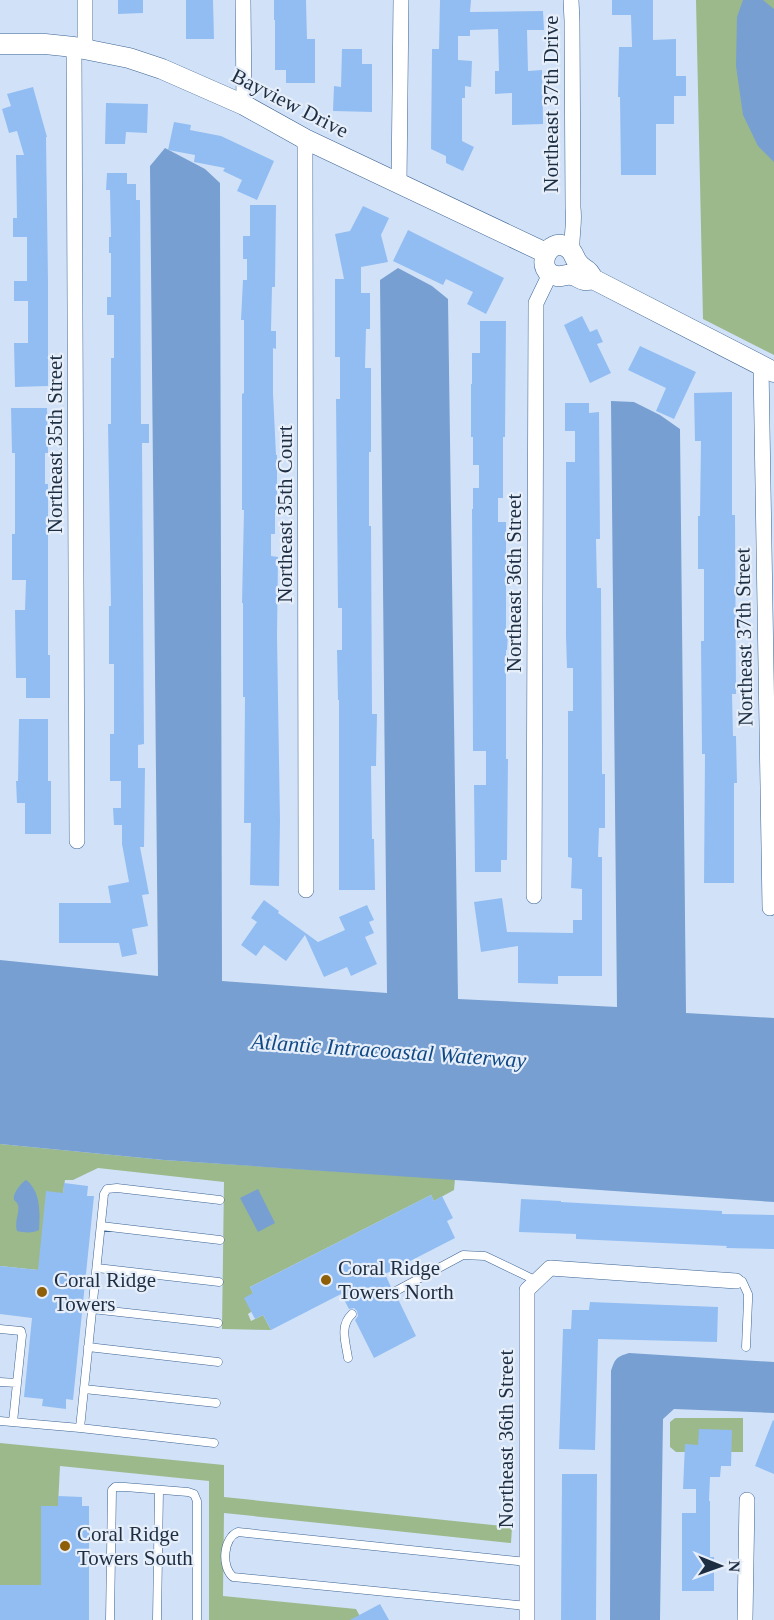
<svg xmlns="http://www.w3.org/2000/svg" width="774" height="1620" viewBox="0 0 774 1620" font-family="'Times New Roman',serif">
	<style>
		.green { fill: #9cb98c }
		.water { fill: #779fd1 }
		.building { fill: #92bdf2 }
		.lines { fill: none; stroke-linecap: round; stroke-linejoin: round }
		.service-casing { stroke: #3c6392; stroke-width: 9 }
		.minor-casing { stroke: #3c6392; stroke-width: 16 }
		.tertiary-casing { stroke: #3c6392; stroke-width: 21 }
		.service { stroke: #fff; stroke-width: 8 }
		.minor { stroke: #fff; stroke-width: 15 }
		.tertiary { stroke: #fff; stroke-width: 20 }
		.poi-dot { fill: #8e5f08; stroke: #e6eef9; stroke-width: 2 }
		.labels { text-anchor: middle; stroke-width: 4.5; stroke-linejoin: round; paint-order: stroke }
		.street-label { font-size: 21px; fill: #1d2e43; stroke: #e6eef9 }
		.poi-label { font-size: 21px; fill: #1d2e43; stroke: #e6eef9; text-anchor: start }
		.water-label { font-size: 22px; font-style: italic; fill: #114986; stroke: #e6eef9 }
	</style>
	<rect width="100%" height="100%" fill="#d1e2f8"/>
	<!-- green -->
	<path class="green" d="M696,0H774V355L703,319Z
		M0,1144L164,1160L455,1179L454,1190L434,1201L431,1195L250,1287L253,1293L251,1312L248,1314L251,1321L263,1315L271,1330L222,1329L224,1182L98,1168L73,1180H65L63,1193L38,1270L0,1266Z
		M675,1418H743V1452H676L670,1447V1422Z
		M0,1443L224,1465V1497L512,1527L511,1543L224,1513L223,1596L356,1609L362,1620H209V1481L60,1466L58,1506H41V1585H0Z"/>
	<!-- water -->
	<path class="water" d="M743,0H763L774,9V162L758,146L743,115L736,66L737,17Z
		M165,148L205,169L220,183L222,981L387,993L380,280L398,268L432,286L448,299L458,999L617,1007L611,401L634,402L660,415L680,429L686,1013L774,1018V1202L164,1160L0,1144V960L158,976L150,166Z
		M26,1180C41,1191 40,1213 39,1230C35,1233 23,1233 17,1231C14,1221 20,1213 18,1205C16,1200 13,1202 14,1196C15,1191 22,1182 26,1180Z
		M258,1189L275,1223L258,1232L240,1198Z
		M629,1353L774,1362V1413L674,1409L663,1419L660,1620H610L611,1371C615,1359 616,1357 629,1353Z"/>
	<!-- building -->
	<path class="building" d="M118,0H143V13L118,14Z
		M186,0H213L214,39H186Z
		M274,0H306L307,39H315V83H286V70H275V20H274Z
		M440,0H471L470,12L543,11L544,30H527L528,71L542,70L543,124L512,125V93L495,94V71H499L498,29L470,30V36H458V60L472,61L471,87L465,86V98H462V141L474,147L463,171L446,163V156L431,149L432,49H439Z
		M612,0H653V40L676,39V76H686V96H674V124H656V175H621L620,97H618L619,47H632L631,15H612Z
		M342,49H362V64H372V112L333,111L334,86L341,87Z
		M33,87L47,137H46L48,280V386L15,387L14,343H28V301H14V281H27V237H13V218H17L16,155H24L17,131L9,133L2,109L11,106L7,94Z
		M106,103L148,104L147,133L126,132L125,144H105Z
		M174,122L191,125L190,130L221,136L274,161L257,200L237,191L242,180L223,171L225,168L194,162L195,155L168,150Z
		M107,173H127V184H136V200H140L141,424H149V443H142L144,744L138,745V768H145L144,847H140L149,894L142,895L148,926L132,929L137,954L122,957L119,943H59V903H111L108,886L129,882L122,844V825H114L113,808H121V781H110V734H114V664H109V606H111L108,424H111V358H114V315H107V297H111V253H109V237H111L110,190H106Z
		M250,205H276L275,287H272L271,331H276V349L273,348V393L276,455H277V510H275V534H271V556L278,557L277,636L280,821L279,886L250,885L251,823H244L245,697H243V603H242L244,510H242V394L244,393V320H241L243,280H247V259H243V236H250Z
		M363,206L389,218L381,235L388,262L361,267V293H370V329H366L365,368H371V452H369V526H371L372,714H377L376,766H371L372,839H374L375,890H339V700H338L337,650H342V608H338L336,399H340V357H335V279H344L335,234L350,231Z
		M408,230L504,278L486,314L467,304L473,292L446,279L443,285L393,261Z
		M582,316L590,332L597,329L603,342L597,344L611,373L590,383L564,325Z
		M480,321H506L505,437H503V498H498V522H506V634H508L507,650H506V759H508L507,860H501V872H475L474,785H486V751H473L472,509H473V488H479V465H473V437H471V384H472V353H480Z
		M640,346L696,372L674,419L656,411L666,388L628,370Z
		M732,392V515H735L736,694H732L733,736H736L737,783H734V883H704L705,754H702L701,641H704V569H698V516H700L701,441H695L694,393Z
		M565,403H589V413L599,412L600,539H596L597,588H601L602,774H605V828H599L598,857H602V976H558V984L518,983V946L481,952L474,902L502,898L507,932L573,933V920H582V889L571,888L572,858L568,857V711H573V668H567L566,636V462H575V431H565Z
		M11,408H47L48,453H45V484H48V655H50V698H26V678H16L15,610H25L26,580H12V534H15V453H12Z
		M19,719H48V781H51V834H25V803H17L16,781H18Z
		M264,900L279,911L278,913L318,942L345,930L339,917L367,905L374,920L369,922L374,933L365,937L377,964L351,976L347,967L324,977L305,935L286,961L264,945L256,956L241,945L257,922L251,918Z
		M64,1183L88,1186L87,1196H94L73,1400L66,1399V1409L42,1406L43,1399L24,1397L32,1318L0,1314V1266L38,1270L46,1191L63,1193Z
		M431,1195L434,1201L442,1196L453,1218L447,1221L455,1238L385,1274L391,1287L389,1289L388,1294L391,1297H397L416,1336L374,1358L355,1320L358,1316L357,1311L354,1308L349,1309L341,1294L271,1330L263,1315L255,1319L244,1298L253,1293L250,1287Z
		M521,1199L561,1201V1202L722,1211V1214L774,1215V1249L726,1248L727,1246L576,1239V1234L519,1232Z
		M590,1302L718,1307L717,1342L598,1339L595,1450L559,1449L563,1329H571L572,1310H589Z
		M773,1420L774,1421V1474L755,1466Z
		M699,1429L732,1430L731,1466H721L720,1477H710L709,1501H710V1557H714V1591H682V1513H696V1489H683L685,1444L698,1445Z
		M562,1474H597L596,1620H561Z
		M58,1496L82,1497V1506H89V1620H0V1585H41V1506H58Z
		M380,1604L389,1620H350Z"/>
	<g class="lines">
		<defs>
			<path id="service" d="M101,1226L220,1240
				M97,1268L219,1282
				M736,1281H742L748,1294V1301L746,1347
				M394,1292L463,1255L485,1256L537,1281
				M92,1309L218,1323
				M0,1329L21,1331L22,1335L17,1383
				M88,1347L218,1362
				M348,1358C346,1343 339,1326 352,1314
				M0,1382L17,1383L13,1422
				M84,1389L216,1403
				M0,1421L80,1428L104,1194L107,1189L117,1188L220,1200
				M80,1428L214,1443
				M527,1606L233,1577C221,1567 223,1538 238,1532L527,1562
				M110,1620L112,1490L115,1487H125L188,1492L194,1494L197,1501V1620
				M157,1620L159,1490"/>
			<path id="minor" d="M85,0V49
				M243,0L244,105
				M571,0L572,21L573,208C575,223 571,236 572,251
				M74,47L77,841
				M305,139L306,890
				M399,184L401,0
				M761,365L770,908
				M534,896L536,303L550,274
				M527,1620V1290L550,1268L736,1281
				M745,1620L747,1500"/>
			<path id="tertiary" d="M0,44H45L74,47L129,58L162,69L244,105L305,139L546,253
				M593,279C587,266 585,272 578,263C574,258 574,252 568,248C547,234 533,273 557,276C562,277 566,274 571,275C576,275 579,279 584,280C587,280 590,280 593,279L774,372"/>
		</defs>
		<!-- service casing -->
		<use href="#service" class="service-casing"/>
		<!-- minor casing -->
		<use href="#minor" class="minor-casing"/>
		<!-- tertiary casing -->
		<use href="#tertiary" class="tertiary-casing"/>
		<!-- service -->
		<use href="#service" class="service"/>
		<!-- minor -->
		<use href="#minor" class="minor"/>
		<!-- tertiary -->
		<use href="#tertiary" class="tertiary"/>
	</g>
	<!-- markers -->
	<g class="poi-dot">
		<circle cx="326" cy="1280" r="6"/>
		<circle cx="42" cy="1292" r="6"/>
		<circle cx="65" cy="1546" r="6"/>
	</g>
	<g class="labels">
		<!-- street labels -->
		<g class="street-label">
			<text transform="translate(290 103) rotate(27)" y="7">Bayview Drive</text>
			<text transform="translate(551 104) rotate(-90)" y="7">Northeast 37th Drive</text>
			<text transform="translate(55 444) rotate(-90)" y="7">Northeast 35th Street</text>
			<text transform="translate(285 514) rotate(-90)" y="7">Northeast 35th Court</text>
			<text transform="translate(514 583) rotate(-90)" y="7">Northeast 36th Street</text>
			<text transform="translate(744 637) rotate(-91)" y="7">Northeast 37th Street</text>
			<text transform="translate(506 1439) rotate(-90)" y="7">Northeast 36th Street</text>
		</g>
		<!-- poi labels -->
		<g class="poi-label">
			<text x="338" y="1275">Coral Ridge<tspan x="338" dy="24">Towers North</tspan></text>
			<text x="54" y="1287">Coral Ridge<tspan x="54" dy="24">Towers</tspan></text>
			<text x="77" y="1541">Coral Ridge<tspan x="77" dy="24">Towers South</tspan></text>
		</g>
		<!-- water labels -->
		<g class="water-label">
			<text transform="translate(389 1050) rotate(4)" y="8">Atlantic Intracoastal Waterway</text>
		</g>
	</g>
	<!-- north arrow -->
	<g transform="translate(720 1566) rotate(91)" stroke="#e6eef9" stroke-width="4.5" paint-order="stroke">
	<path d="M0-4.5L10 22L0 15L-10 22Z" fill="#1d2e43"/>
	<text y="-9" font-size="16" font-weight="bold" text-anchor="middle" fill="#1d2e43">N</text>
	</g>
</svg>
